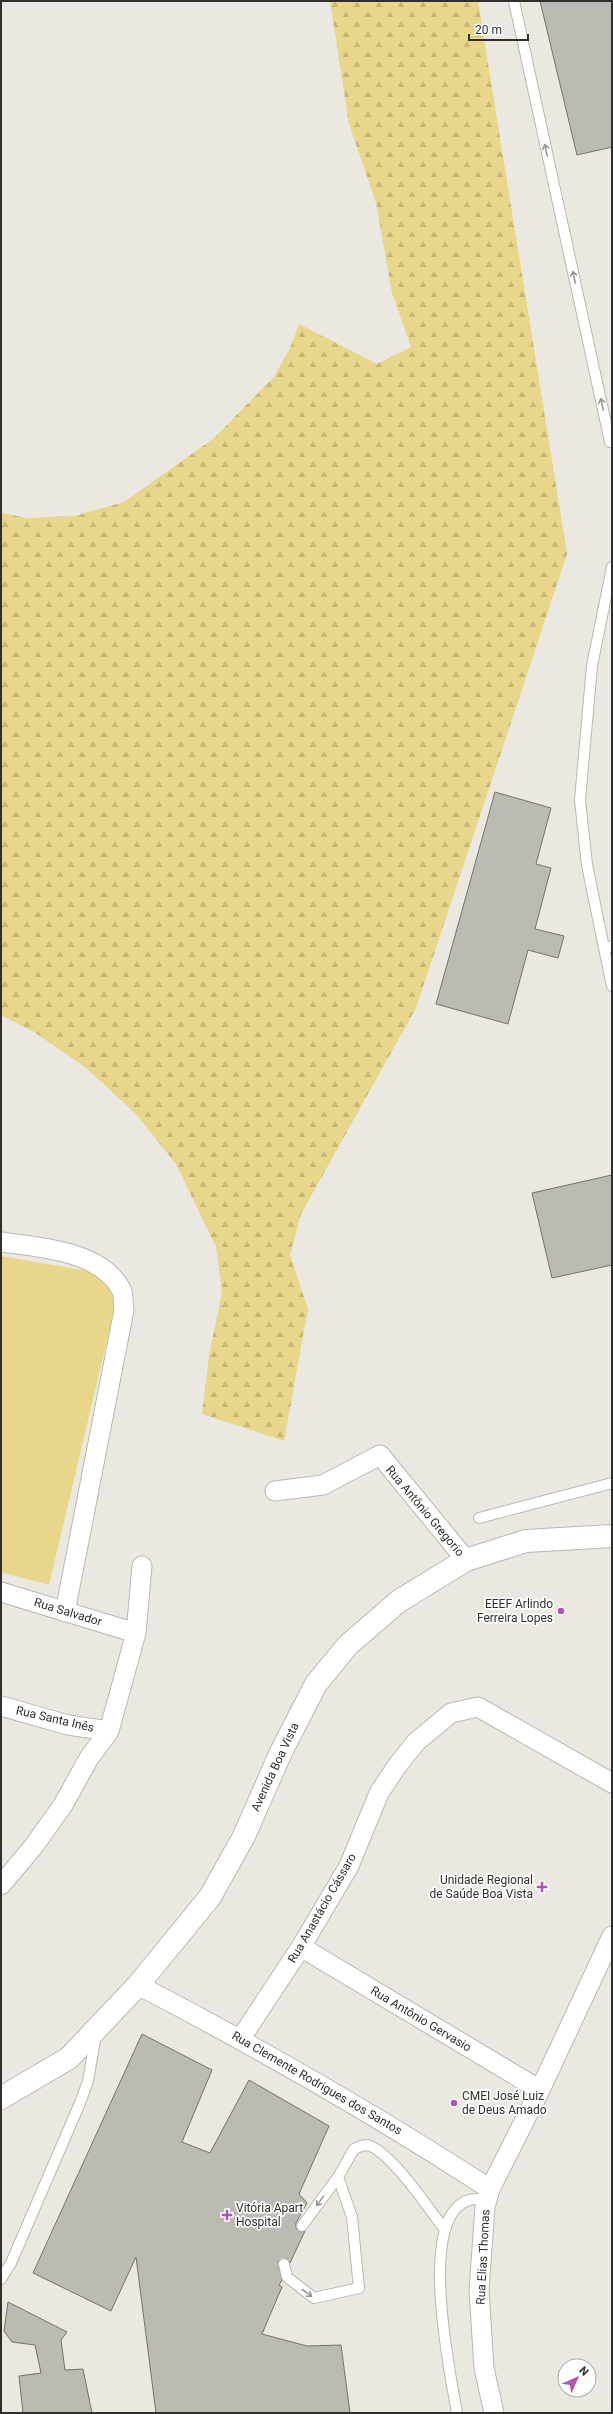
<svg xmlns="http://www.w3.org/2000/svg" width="613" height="2414" viewBox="0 0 613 2414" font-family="Roboto,sans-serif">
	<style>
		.forest { fill: url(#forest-firs) }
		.pitch { fill: #e8d68b }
		.building { fill: #bbbab3; stroke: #74736d }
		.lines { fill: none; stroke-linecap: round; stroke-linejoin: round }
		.service-casing { stroke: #bab8b2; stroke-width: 12 }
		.minor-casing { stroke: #bab8b2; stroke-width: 21 }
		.tertiary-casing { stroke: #bab8b2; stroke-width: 24 }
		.service { stroke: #fff; stroke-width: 10 }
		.minor { stroke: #fff; stroke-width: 19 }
		.tertiary { stroke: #fff; stroke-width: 22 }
		.oneway { stroke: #989796 }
		.poi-dot { fill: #b451b8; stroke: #fff; stroke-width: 1.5 }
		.labels { text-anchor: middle; stroke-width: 3.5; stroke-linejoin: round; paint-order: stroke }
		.street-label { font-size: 12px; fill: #302f2d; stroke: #fff }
		.poi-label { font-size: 12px; fill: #302f2d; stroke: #fff; text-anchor: end }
	</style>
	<defs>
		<pattern id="forest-firs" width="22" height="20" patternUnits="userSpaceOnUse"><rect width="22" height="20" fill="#e8d68b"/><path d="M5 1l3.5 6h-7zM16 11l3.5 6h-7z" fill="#c7b878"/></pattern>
	</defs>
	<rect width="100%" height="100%" fill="#eae8e1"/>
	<!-- forest -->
	<path class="forest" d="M330,1H478L567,554L416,1008L301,1214L290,1255L308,1309L284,1441L202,1414L209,1356L222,1292L216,1247L176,1164L136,1114L85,1067L34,1032L1,1015V513L28,518L74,516L124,502L213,439L274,377L290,348L299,324L377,364L411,347L392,293L376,203L349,124Z"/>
	<!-- pitch -->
	<path class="pitch" d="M1,1256L122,1277L49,1585L1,1572Z"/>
	<!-- building -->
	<path class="building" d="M540,1H612V147L577,155Z
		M495,792L551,808L536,864L551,868L535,929L564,936L558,958L528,950L508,1024L436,1004Z
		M612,1175V1265L552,1278L532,1193Z
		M142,2034L212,2070L182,2142L210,2153L249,2080L329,2126L299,2194L307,2203L296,2223V2228L301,2232L305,2231L290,2263L286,2258L278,2262L282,2280L279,2285L282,2287L262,2334L307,2346L341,2345L350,2413H156L136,2257L111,2311L33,2273Z
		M8,2302L67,2332L61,2340L65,2370L83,2369L92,2413H23L19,2376L41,2373L35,2345L12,2342L4,2331Z"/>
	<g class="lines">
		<defs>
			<path id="service" d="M514,1L610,442
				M612,567L592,666L580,800L587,865L604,948L612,946
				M604,948L612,986
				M479,1518L612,1483
				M302,2226L338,2177L354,2149C357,2148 362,2145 366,2145C388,2147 431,2212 445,2230
				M284,2264L287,2277L314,2298L359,2288L352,2217L338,2177
				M1,2279L11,2263L80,2103L88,2081L96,2034
				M457,2413C451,2376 408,2183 487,2200"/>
			<path id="minor" d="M1,1242C39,1247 101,1251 121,1289C124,1295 123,1304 124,1310L65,1612
				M275,1491L323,1485L380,1455L466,1560
				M1,1592L136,1633
				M1,1706L68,1725L109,1731
				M1,1885L33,1847L63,1805L89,1758L109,1731L136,1633L142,1566
				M301,1947L540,2090
				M138,1985C259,2048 376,2115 490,2189
				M241,2038L301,1947L349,1866L379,1793L397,1766L416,1742L451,1713L478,1707L612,1783
				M494,2413L484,2368L479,2290L485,2207L490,2189L540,2090L612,1936"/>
			<path id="tertiary" d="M1,2098L69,2058L138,1985L210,1897L244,1836L281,1752L316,1684L348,1645L399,1601L466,1560L526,1541L612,1536"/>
		</defs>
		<!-- service casing -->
		<use href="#service" class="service-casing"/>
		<!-- minor casing -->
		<use href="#minor" class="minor-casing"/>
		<!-- tertiary casing -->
		<use href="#tertiary" class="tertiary-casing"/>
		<!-- service -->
		<use href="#service" class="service"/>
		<!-- minor -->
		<use href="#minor" class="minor"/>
		<!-- tertiary -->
		<use href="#tertiary" class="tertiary"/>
	</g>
	<!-- one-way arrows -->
	<defs><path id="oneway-shaft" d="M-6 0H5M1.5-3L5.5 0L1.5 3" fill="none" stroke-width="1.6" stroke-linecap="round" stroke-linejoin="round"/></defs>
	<g class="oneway">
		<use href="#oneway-shaft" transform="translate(546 150) rotate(-102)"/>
		<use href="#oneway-shaft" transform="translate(574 277) rotate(-102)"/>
		<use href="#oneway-shaft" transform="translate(602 404) rotate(-102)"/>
		<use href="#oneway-shaft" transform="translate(320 2201) rotate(125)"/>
		<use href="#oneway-shaft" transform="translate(307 2293) rotate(36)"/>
	</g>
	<!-- markers -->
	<g class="poi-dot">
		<circle cx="561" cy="1611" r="4"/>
		<path d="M540 1881h4v4h4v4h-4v4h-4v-4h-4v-4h4z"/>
		<circle cx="454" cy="2103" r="4"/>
		<path d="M225 2209h4v4h4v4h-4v4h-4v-4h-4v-4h4z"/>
	</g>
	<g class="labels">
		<!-- street labels -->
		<g class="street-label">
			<text transform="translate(425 1511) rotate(50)" y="4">Rua Antônio Gregorio</text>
			<text transform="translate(68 1612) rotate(17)" y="4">Rua Salvador</text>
			<text transform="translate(55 1719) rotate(13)" y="4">Rua Santa Inês</text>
			<text transform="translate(275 1767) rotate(-65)" y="4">Avenida Boa Vista</text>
			<text transform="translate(322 1908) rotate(-60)" y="4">Rua Anastácio Cássaro</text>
			<text transform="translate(421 2019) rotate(31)" y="4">Rua Antônio Gervasio</text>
			<text transform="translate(317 2083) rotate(30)" y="4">Rua Clemente Rodrigues dos Santos</text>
			<text transform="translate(483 2257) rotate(-87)" y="4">Rua Elias Thomas</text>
		</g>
		<!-- poi labels -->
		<g class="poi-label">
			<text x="553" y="1608">EEEF Arlindo<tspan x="553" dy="14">Ferreira Lopes</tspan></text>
			<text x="533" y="1884">Unidade Regional<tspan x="533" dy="14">de Saúde Boa Vista</tspan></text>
			<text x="462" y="2100" text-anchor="start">CMEI José Luiz<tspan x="462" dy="14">de Deus Amado</tspan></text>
			<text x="236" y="2212" text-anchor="start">Vitória Apart<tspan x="236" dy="14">Hospital</tspan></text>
		</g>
	</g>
	<!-- border -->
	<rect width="613" height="2414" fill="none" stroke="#302f2d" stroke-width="4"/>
	<!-- north arrow -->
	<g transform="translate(577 2378) rotate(45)"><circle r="19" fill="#ffffff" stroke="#acacab"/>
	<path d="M0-3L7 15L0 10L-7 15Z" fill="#b451b8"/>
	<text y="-6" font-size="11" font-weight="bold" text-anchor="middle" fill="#302f2d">N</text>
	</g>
	<!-- scale -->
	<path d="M469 34v6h59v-6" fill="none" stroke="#302f2d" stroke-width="2"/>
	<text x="475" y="34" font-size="12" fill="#302f2d" stroke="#ffffff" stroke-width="3" paint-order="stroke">20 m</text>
</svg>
